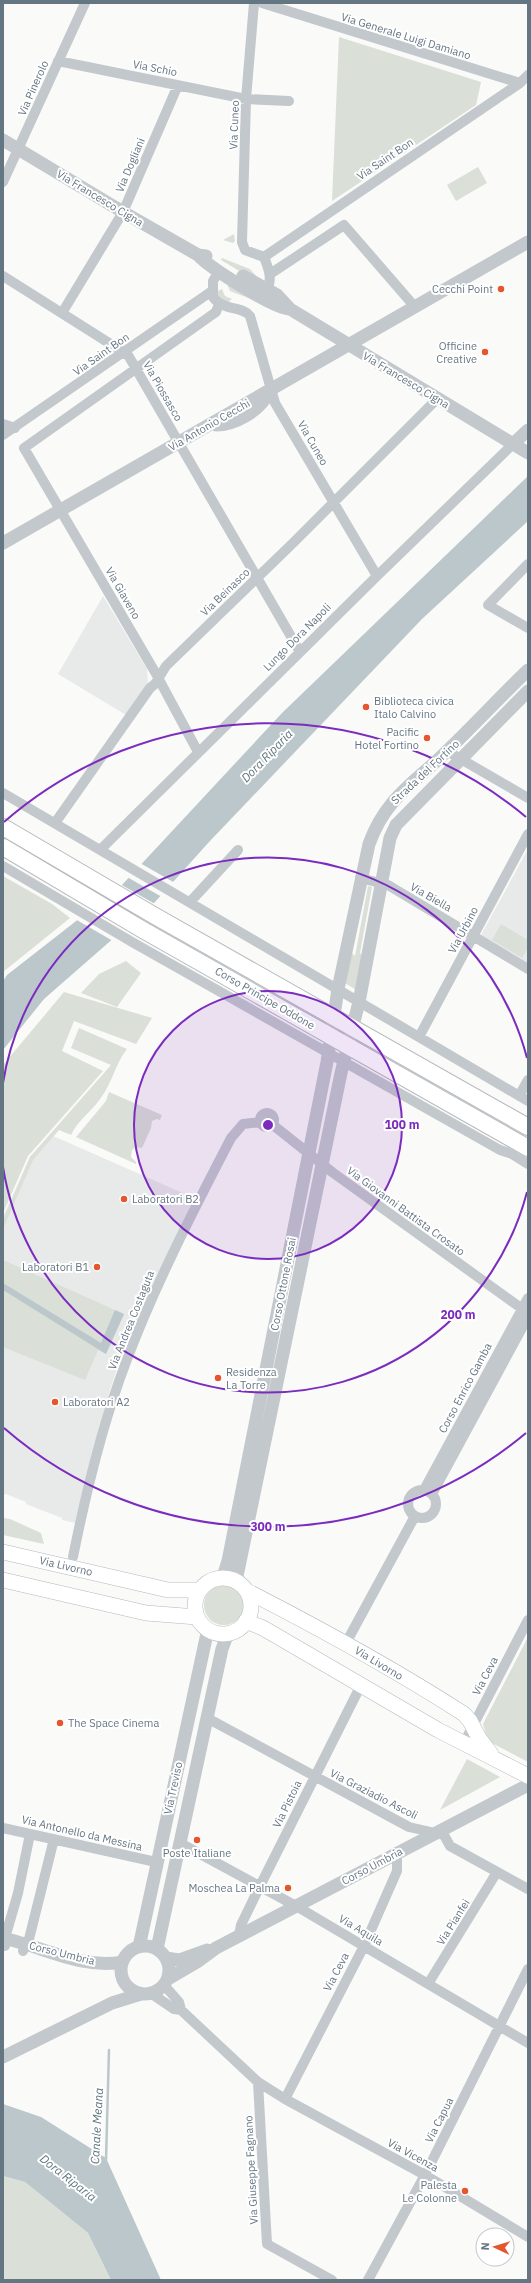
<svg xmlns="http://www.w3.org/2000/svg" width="531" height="2283" viewBox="0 0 531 2283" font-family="'IBM Plex Sans',sans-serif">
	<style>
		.built { fill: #e8e9e9 }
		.green { fill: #dadfd7 }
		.water { fill: #bbc7cb }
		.pier { fill: #fafaf8 }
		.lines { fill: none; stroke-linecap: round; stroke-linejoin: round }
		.stream { stroke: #bbc7cb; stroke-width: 2.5 }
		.secondary-casing { stroke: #b3babf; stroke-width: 16 }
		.primary-casing { stroke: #b5babe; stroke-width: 18 }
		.minor { stroke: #c3c8cc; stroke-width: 10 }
		.tertiary { stroke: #c3c8cc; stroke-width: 13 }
		.secondary { stroke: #fff; stroke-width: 15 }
		.primary { stroke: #fff; stroke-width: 16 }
		.ring { fill: none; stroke: #7b2cbf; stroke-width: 2 }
		.poi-dot { fill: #e4572e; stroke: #fff; stroke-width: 1.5 }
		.labels { text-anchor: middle; stroke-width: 4; stroke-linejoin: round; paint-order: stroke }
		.street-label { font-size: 11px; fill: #657683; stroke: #fff }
		.poi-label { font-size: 11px; fill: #657683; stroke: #fff; text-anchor: end }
		.water-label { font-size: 12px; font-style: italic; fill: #60757c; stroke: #fff }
		.centre { fill: #7b2cbf; stroke: #fff; stroke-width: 2 }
		.ring-label { font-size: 12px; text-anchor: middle; font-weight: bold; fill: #7b2cbf; stroke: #fff; stroke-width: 4; stroke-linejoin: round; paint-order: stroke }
	</style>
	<rect width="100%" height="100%" fill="#fafaf8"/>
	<!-- built -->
	<path class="built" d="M103,596L147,669L148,683L126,715L58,674Z
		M528,849V964L481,935Z
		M51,1135L194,1198L120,1359L109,1393L76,1523L62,1520V1518L26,1504V1502L6,1494L3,1495V1217L30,1157Z"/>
	<!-- green -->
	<path class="green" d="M339,37L481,82L476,105L332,201Z
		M478,167L487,183L456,201L447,185Z
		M234,234L235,241L233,243L223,240Z
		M222,258L250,269L259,279L256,281L221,260Z
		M226,281L261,303L230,291Z
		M222,289L225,296L232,299L227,303L223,302L216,292Z
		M3,876L52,904L70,918L3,972Z
		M368,886L372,887L360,953L365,958L358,991L343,982L349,950L355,956Z
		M501,924L528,940V947L522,958L492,940Z
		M126,961L141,973L117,1007L81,993L99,974Z
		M64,992L152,1018L136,1044L74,1021L62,1051L103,1071L28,1156L3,1213V1065Z
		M79,1028L127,1049C115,1064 112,1084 100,1099C91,1112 78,1120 71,1135L59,1130L33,1160L3,1229V1220L30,1157L111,1065L71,1048Z
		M109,1092L162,1115L160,1120L157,1119L152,1121L151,1128L142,1148L136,1147L132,1150L131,1157L136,1162V1164L76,1137L106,1101Z
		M3,1260L124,1314L106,1354L98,1350L85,1380L3,1347Z
		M3,1518L10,1519L41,1533L44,1544L3,1535Z
		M204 1605a20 20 0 1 1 40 0a20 20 0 1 1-40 0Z
		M528,1637V1762L488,1741L483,1724Z
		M467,1759L500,1777L440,1810Z
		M3,2176L25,2182L88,2233L111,2280H3Z"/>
	<!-- water -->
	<path class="water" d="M528,476V521L422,619L209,842L155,902L44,999L3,1050V981L7,975L121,886L282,713Z
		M3,1283L101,1343L115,1310L124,1314L106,1354L3,1290Z
		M3,2104L41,2117L106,2158L161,2280H111L88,2233L25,2182L3,2176Z"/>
	<!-- pier -->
	<path class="pier" d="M140,863L175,883L162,897L127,877Z
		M120,884L155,904L113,941L75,919Z"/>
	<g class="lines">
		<!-- stream -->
		<path class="stream" d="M106,2160L109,2050"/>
		<defs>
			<path id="secondary" d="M3,1552L168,1590H200
				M195 1606a28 28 0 1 1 56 0a28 28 0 1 1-56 0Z
				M3,1580L146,1613L197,1617
				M247,1591C321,1629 394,1669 464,1714L470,1721L479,1738L491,1754
				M246,1621L263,1628L438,1730L528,1776"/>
			<path id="primary" d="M3,827L155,916L528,1127
				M3,847L143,930L528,1148"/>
		</defs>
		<!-- secondary casing -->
		<use href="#secondary" class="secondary-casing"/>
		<!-- primary casing -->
		<use href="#primary" class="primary-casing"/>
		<!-- minor -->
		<path class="minor" d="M254,3L246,99L242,242L245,250L264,257C268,267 273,279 267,289
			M262,3L520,83
			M58,61L246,99L289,101
			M3,182L85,3
			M264,257L520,83L528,75
			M219,271L213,281V297C223,311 243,306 250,316L275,403L377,576
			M270,274L344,225L415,307
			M3,276L128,355L300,652
			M62,313L123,212L178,85
			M3,424L15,428
			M3,435L212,291
			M528,564L488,605L528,628
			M447,751L528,798
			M198,752L155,672L24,448L216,312L219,304
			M3,793L528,1101
			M55,823L150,688L155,684L166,666L293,543L437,399
			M100,850L377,576L513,444
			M3,866L132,942L500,1150L512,1154L528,1164
			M360,878L388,885L528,969
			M190,902L238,850
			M419,1037L528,834
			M519,1096L528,1080
			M260 1120a7 7 0 1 1 14 0a7 7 0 1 1-14 0Z
			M273,1125L332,1172L528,1313
			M408 1504a14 14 0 1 1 28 0a14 14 0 1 1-28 0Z
			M424,1490L528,1298
			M432,1494L528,1317
			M73,1557C86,1492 102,1425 126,1362C155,1285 193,1211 231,1138L243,1124L260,1122
			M346,1643L415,1516
			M207,1718L409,1827L444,1835L450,1846L528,1889
			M464,1743L528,1620
			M3,1828L156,1862
			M180,1843L296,1906L528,2043
			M239,1936L241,1925L257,1892L361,1685
			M5,1946V1938L18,1893L30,1834
			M23,1951L29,1939L54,1839
			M428,1984L497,1872
			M164,1985L179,2002L181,2010
			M152,1994L174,2009L181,2010L258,2082L285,2099L425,2175L528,2237
			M258,2082L267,2244L332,2280
			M285,2099L364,1946L397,1871V1853
			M368,2280L425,2175L528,1969"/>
		<!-- tertiary -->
		<path class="tertiary" d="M3,140L123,212L198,255L206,256
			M198,255C209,267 274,309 290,309L528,453
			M243,276L277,295L290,309
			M216,425C235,425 259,411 268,394
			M513,444L528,430
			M3,543L528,242
			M223,1577L228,1561L327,1062L338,989L369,844C386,797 415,783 448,750C475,724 501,696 528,670
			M236,1581L341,1073L359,1002L390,838L396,825L528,691
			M3,1938C41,1946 83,1970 122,1962
			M121 1970a24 24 0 1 1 48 0a24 24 0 1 1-48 0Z
			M139,1947L208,1629
			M157,1949L222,1649L228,1633
			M166,1958L179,1960L207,1950
			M168,1979L197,1962L216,1948L528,1785
			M3,2057L112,2003L141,1994"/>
		<!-- secondary -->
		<use href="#secondary" class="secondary"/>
		<!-- primary -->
		<use href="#primary" class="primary"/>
	</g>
	<!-- distance rings -->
	<circle cx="268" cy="1125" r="134" fill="#7b2cbf" fill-opacity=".12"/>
	<g class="ring">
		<circle cx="268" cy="1125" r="134"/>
		<path d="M527 1192A268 268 0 0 1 3 1167M3 1083A268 268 0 0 1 527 1058"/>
		<path d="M526 1433A402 402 0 0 1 4 1428M4 822A402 402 0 0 1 526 817"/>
	</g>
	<!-- markers -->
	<g class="poi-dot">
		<circle cx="501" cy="289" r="4"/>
		<circle cx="485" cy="352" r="4"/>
		<circle cx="366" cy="707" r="4"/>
		<circle cx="427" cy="738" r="4"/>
		<circle cx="124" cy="1199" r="4"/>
		<circle cx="97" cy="1267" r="4"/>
		<circle cx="218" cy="1378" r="4"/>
		<circle cx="55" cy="1402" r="4"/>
		<circle cx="60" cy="1723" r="4"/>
		<circle cx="197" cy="1840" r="4"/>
		<circle cx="288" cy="1888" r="4"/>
		<circle cx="465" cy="2191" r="4"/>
	</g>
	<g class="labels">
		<!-- street labels -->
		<g class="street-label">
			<text transform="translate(406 36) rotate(17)" y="4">Via Generale Luigi Damiano</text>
			<text transform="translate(155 68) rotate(11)" y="4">Via Schio</text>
			<text transform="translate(33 88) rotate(-66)" y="4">Via Pinerolo</text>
			<text transform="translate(234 125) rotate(-88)" y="4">Via Cuneo</text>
			<text transform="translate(385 159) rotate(-34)" y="4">Via Saint Bon</text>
			<text transform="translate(130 165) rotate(-67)" y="4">Via Dogliani</text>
			<text transform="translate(100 198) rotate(31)" y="4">Via Francesco Cigna</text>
			<text transform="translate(101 354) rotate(-35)" y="4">Via Saint Bon</text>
			<text transform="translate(406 380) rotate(31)" y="4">Via Francesco Cigna</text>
			<text transform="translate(163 391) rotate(60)" y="4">Via Piossasco</text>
			<text transform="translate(209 425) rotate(-30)" y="4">Via Antonio Cecchi</text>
			<text transform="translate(313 443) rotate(60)" y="4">Via Cuneo</text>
			<text transform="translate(225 592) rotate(-44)" y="4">Via Beinasco</text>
			<text transform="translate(123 593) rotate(60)" y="4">Via Giaveno</text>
			<text transform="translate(297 637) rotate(-45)" y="4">Lungo Dora Napoli</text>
			<text transform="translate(425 772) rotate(-43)" y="4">Strada del Fortino</text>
			<text transform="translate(431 897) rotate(30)" y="4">Via Biella</text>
			<text transform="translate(463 930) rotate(-62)" y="4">Via Urbino</text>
			<text transform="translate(265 998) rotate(30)" y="4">Corso Principe Oddone</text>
			<text transform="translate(406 1211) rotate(36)" y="4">Via Giovanni Battista Crosato</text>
			<text transform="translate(283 1284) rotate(-79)" y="4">Corso Ottone Rosai</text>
			<text transform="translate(131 1320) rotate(-68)" y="4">Via Andrea Costaguta</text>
			<text transform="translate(465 1388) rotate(-62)" y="4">Corso Enrico Gamba</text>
			<text transform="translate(66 1566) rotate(13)" y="4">Via Livorno</text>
			<text transform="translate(379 1663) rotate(31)" y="4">Via Livorno</text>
			<text transform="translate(485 1676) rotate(-62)" y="4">Via Ceva</text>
			<text transform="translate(173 1788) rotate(-78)" y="4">Via Treviso</text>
			<text transform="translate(374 1794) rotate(27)" y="4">Via Graziadio Ascoli</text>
			<text transform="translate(287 1804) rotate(-64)" y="4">Via Pistoia</text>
			<text transform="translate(82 1833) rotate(13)" y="4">Via Antonello da Messina</text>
			<text transform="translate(372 1866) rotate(-28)" y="4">Corso Umbria</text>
			<text transform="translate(453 1922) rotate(-58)" y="4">Via Pianfei</text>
			<text transform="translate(361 1930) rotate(31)" y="4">Via Aquila</text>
			<text transform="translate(62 1953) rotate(14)" y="4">Corso Umbria</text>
			<text transform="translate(336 1972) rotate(-62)" y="4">Via Ceva</text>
			<text transform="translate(439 2120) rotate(-63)" y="4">Via Capua</text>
			<text transform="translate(413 2155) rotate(29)" y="4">Via Vicenza</text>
			<text transform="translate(251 2170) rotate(-93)" y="4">Via Giuseppe Fagnano</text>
		</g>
		<!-- poi labels -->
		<g class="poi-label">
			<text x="493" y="293">Cecchi Point</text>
			<text x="477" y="350">Officine<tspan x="477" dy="13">Creative</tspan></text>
			<text x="374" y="705" text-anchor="start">Biblioteca civica<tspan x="374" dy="13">Italo Calvino</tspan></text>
			<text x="419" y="736">Pacific<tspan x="419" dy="13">Hotel Fortino</tspan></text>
			<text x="132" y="1203" text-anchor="start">Laboratori B2</text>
			<text x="89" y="1271">Laboratori B1</text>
			<text x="226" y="1376" text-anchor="start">Residenza<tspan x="226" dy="13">La Torre</tspan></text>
			<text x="63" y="1406" text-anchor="start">Laboratori A2</text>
			<text x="68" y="1727" text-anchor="start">The Space Cinema</text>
			<text x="197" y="1857" text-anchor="middle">Poste Italiane</text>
			<text x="280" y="1892">Moschea La Palma</text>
			<text x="457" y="2189">Palesta<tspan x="457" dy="13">Le Colonne</tspan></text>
		</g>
		<!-- water labels -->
		<g class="water-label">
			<text transform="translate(267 756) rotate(-46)" y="4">Dora Riparia</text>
			<text transform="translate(97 2126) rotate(-87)" y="4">Canale Meana</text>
			<text transform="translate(68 2178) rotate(38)" y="4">Dora Riparia</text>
		</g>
	</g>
	<circle cx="268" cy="1125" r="6" class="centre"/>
	<g class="ring-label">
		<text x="402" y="1129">100 m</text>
		<text x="458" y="1319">200 m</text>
		<text x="268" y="1531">300 m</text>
	</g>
	<!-- border -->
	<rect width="531" height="2283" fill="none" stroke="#657683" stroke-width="8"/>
	<!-- north arrow -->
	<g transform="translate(495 2247) rotate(274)"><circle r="19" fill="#ffffff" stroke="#c1c8cd"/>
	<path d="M0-3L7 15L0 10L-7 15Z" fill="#e4572e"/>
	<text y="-6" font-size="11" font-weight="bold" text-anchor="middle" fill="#657683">N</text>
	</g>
</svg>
